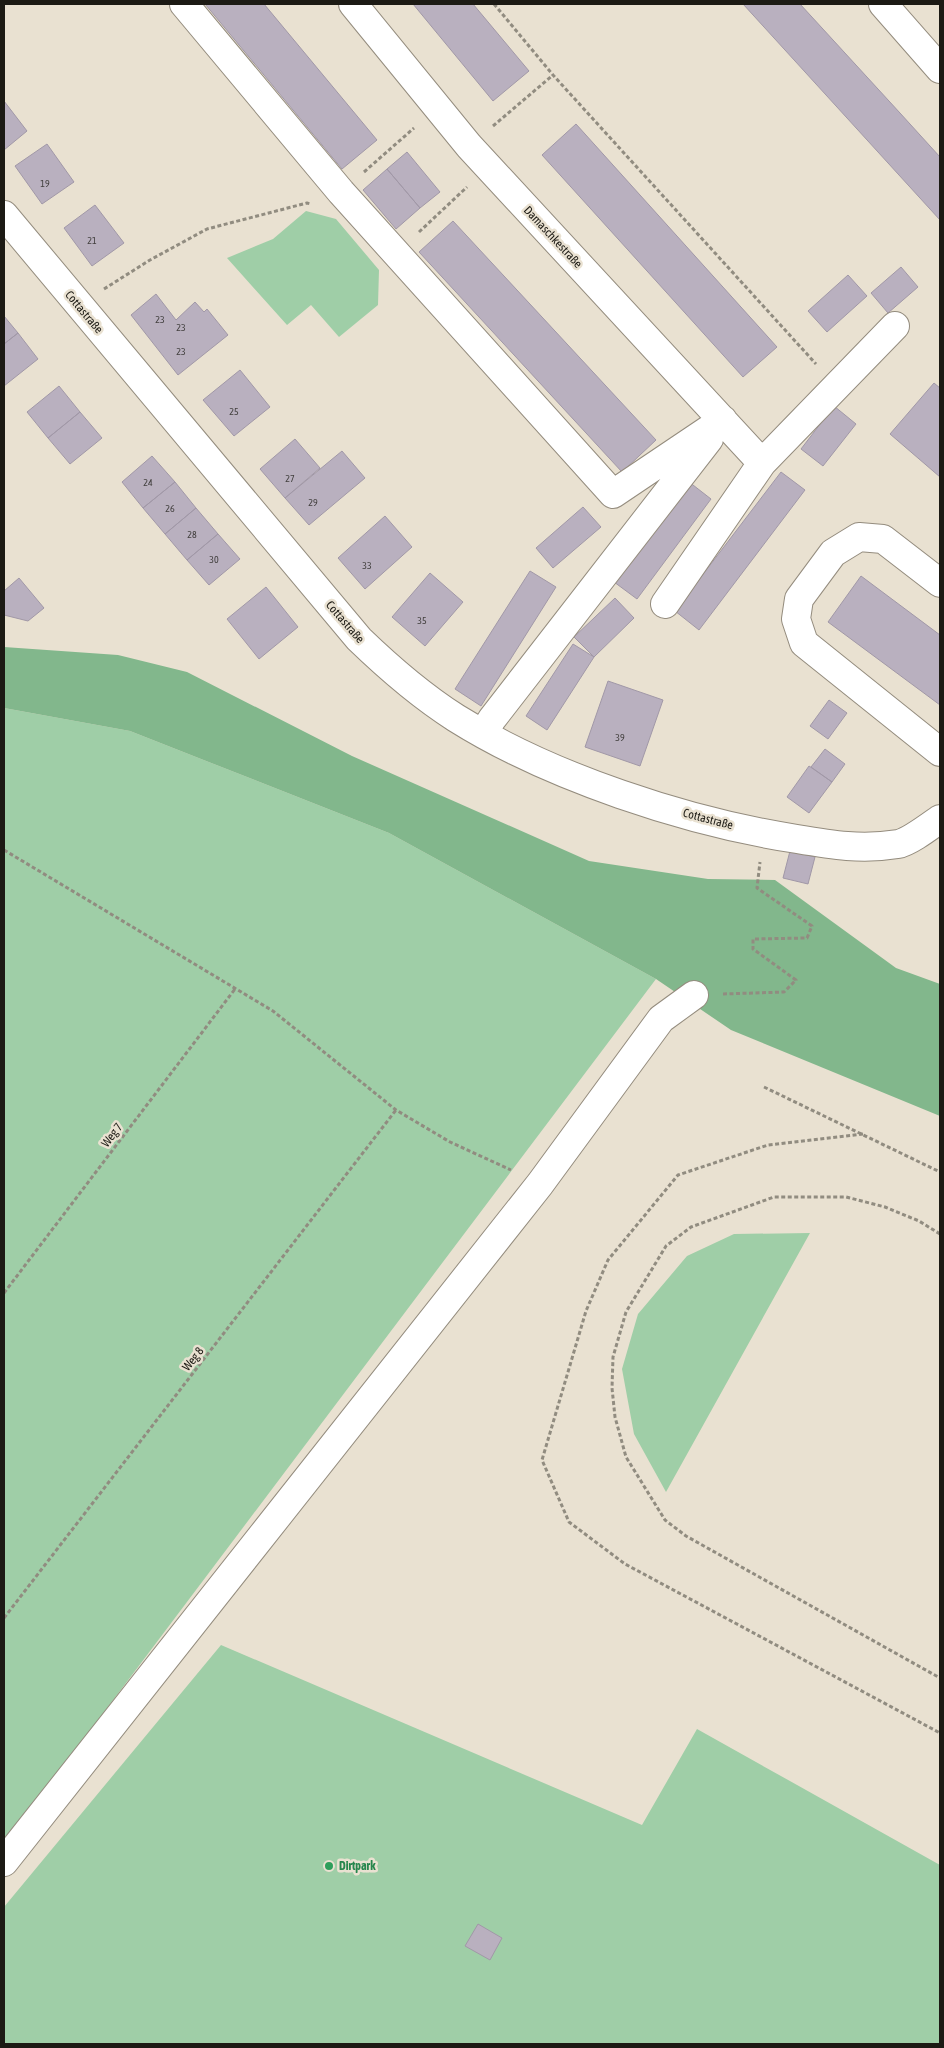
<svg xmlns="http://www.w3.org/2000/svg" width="944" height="2048" viewBox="0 0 944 2048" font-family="'Asap Condensed',sans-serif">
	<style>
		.green { fill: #9fcea7 }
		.forest { fill: #82b78c }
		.building { fill: #b9b0bf; stroke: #a198a7 }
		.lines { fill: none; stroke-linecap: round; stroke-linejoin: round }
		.minor-casing { stroke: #948c7e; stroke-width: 30 }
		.path { stroke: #918c80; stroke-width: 3; stroke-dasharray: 4 2.5; stroke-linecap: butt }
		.minor { stroke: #fff; stroke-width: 28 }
		.leisure-dot { fill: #2e9e5b; stroke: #e9e1d1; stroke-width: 2 }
		.labels { text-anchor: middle; stroke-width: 5; stroke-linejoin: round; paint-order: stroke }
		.number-label { font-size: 10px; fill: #43403f }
		.street-label { font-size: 12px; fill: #1c1a14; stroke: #e9e1d1 }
		.leisure-label { font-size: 12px; font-weight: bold; fill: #27864d; stroke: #e9e1d1; text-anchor: start }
	</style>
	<rect width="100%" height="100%" fill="#e9e1d1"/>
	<!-- green -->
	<path class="green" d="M306,211L336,219L379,270L378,305L339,337L311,305L287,325L227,258L273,239Z
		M4,708L130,731L389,833L656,979L4,1845Z
		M810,1233L666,1492L634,1434L622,1369L638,1314L687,1256L734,1234Z
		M221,1645L642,1825L697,1729L940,1865V2044H4V1907Z"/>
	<!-- forest -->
	<path class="forest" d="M4,647L118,655L187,672L352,756L589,861L708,879L775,880L896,968L940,984V1116L731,1030L656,979L389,833L130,731L4,708Z"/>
	<!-- building -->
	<path class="building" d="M205,4H264L377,140L342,169Z
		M413,4H473L529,71L493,101Z
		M743,4H800L900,113L940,157V220Z
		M4,101L27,131L4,150Z
		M576,124L777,347L743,377L542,155Z
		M47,144L74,182L42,204L15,166Z
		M407,152L440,192L420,208L387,169Z
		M387,169L420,208L396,229L363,190Z
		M95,205L124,243L92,266L64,228Z
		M453,221L656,440L622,472L419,252Z
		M901,267L918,287L888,313L871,293Z
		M848,275L867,296L827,332L808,311Z
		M156,294L176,320L195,302L204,312L207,309L228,335L178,375L131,315Z
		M4,316L18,333L4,344Z
		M18,333L38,359L4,386V344Z
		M240,370L270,407L234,436L203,400Z
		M934,383L940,388V477L890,434Z
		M59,386L80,412L48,438L27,412Z
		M834,406L856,424L823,466L801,449Z
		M80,412L102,438L70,464L48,438Z
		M295,439L320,468L285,498L260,469Z
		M342,451L365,478L309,525L285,498Z
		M152,456L175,482L143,508L122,482Z
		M781,472L805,490L699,630L675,611Z
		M684,478L711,499L637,599L610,579Z
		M175,482L196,508L165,534L143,508Z
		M583,507L601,527L553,568L536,548Z
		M196,508L218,534L187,560L165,534Z
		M385,516L412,547L365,589L338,558Z
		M218,534L240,559L209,585L187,560Z
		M530,571L556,587L481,706L455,689Z
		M430,573L463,602L425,646L392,617Z
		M861,576L940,635V705L828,622Z
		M19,578L44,608L28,621L4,615V591Z
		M266,587L298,627L259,659L227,619Z
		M615,598L634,618L594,657L574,637Z
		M573,644L594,657L547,730L526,716Z
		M608,681L663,700L640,766L585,747Z
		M829,700L847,713L828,739L810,726Z
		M825,749L845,764L832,782L811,767Z
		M809,766L832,782L809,813L787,797Z
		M790,851L815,857L808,884L783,878Z
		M478,1924L502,1938L490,1960L465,1946Z"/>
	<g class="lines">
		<defs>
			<path id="minor" d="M184,4L341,192L613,494L723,420
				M353,4L469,146L762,463
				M883,4L940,69
				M4,215L359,639C389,668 420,695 456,718C550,777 687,822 797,839C832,845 862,850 898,844C909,842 930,826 940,819
				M940,583L883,539L859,537L833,553L799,599L796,619L804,643L940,752
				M665,604L762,463L895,326
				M483,733L492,719L709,439
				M4,1862L540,1184L661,1019L694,995"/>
		</defs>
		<!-- minor casing -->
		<use href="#minor" class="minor-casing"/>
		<!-- path -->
		<path class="path" d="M494,4L553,75L816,364
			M493,126L553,75
			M364,172L414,128
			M419,232L467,187
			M104,289L150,260L207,229L307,203L311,204
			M4,850L273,1011L396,1110L450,1142L511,1170
			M723,994L784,992L796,980L753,949V939L807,938L812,926L757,888L760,862
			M764,1087L940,1172
			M863,1134L768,1145L678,1175L608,1260L586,1311L542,1460L569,1522L625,1564L940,1733
			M940,1234L919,1221L885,1207L846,1197H774L691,1227L666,1246L626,1312L613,1357L612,1388L615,1417L626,1457L665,1520L686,1536L940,1678
			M4,1293L235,989
			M4,1618L396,1110"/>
		<!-- minor -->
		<use href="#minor" class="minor"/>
	</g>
	<!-- markers -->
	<circle class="leisure-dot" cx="329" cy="1866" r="5"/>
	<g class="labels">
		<!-- number labels -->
		<g class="number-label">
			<text x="45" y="187">19</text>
			<text x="92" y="244">21</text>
			<text x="160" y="323">23</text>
			<text x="181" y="331">23</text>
			<text x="181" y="355">23</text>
			<text x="234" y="415">25</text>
			<text x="290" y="482">27</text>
			<text x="148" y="486">24</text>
			<text x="313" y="506">29</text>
			<text x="170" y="512">26</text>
			<text x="192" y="538">28</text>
			<text x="214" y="563">30</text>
			<text x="367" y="569">33</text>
			<text x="422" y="624">35</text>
			<text x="620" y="741">39</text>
		</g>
		<!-- street labels -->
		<g class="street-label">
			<text transform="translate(553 237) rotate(47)" y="4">Damaschkestraße</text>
			<text transform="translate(84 312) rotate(50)" y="4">Cottastraße</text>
			<text transform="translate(345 622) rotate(49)" y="4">Cottastraße</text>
			<text transform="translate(708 819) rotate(15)" y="4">Cottastraße</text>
			<text transform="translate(112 1135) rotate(-53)" y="4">Weg 7</text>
			<text transform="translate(193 1359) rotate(-52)" y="4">Weg 8</text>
		</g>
		<!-- leisure labels -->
		<g class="leisure-label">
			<text x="339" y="1870">Dirtpark</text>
		</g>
	</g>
	<!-- border -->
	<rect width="944" height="2048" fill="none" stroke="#1c1a14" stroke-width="10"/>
</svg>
